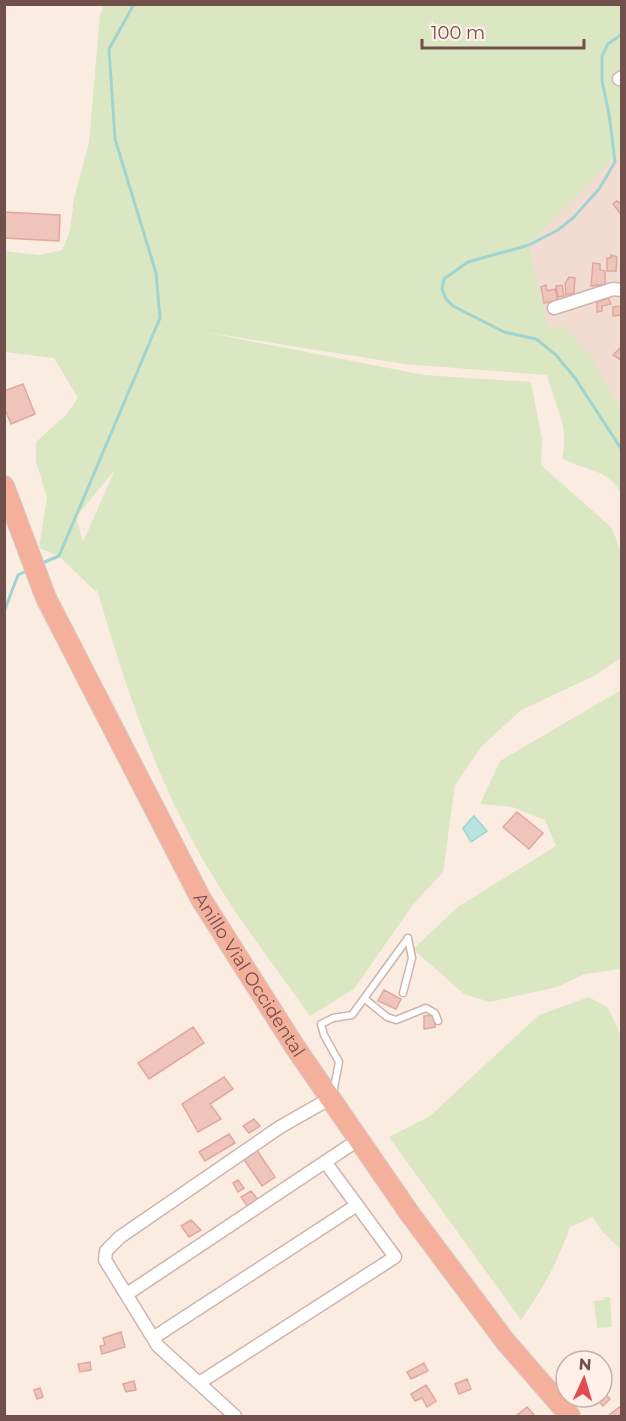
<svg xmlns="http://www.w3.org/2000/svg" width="626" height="1421" viewBox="0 0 626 1421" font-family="Montserrat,sans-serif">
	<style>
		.residential { fill: #f2dcd1 }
		.green { fill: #dae7c2; fill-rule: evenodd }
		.water { fill: #b8e3df; stroke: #9fd4d0; stroke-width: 1.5 }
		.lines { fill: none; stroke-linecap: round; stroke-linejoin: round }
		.stream { stroke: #9fd4d0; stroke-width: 3 }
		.building { fill: #efc4bb; stroke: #e1a79d; stroke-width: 1.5 }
		.service-casing { stroke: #ceb4ad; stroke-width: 9 }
		.minor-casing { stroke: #ceb4ad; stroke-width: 15 }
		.trunk-casing { stroke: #d4cac9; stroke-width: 22 }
		.service { stroke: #fff; stroke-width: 6 }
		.minor { stroke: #fff; stroke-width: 12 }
		.trunk { stroke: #f5b09c; stroke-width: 20 }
		.labels { text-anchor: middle; stroke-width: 4.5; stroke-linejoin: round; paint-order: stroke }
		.street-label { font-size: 18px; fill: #714f4a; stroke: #fef0e8 }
	</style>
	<rect width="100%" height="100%" fill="#fbece2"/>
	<!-- residential -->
	<path class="residential" d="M621,151V452L547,330L529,245Z"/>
	<!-- green -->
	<path class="green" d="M104,5H621V151L529,245L548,328L565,327L589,353L621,410V493C606,467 586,472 562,458C570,426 555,406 547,375L405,364L204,332L424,375L531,382L542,439L541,465L612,528L621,552V658L594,676L521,710L482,746L455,785L443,872L412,906L354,989L310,1016C275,966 235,916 205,863C155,777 124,683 97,589L96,592L59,556L39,548L47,498L36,461V442L67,414L78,398L54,358L5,352V251L40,255L62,250L70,231L74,198L89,143L100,15ZM113,472H114L83,542L76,517Z
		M621,690V969L585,974L557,987L490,1002L464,994L413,949L459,906L556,846L545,820L512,807L480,804L500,761Z
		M589,997L608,1008L621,1035V1250L602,1231L593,1217L570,1227C558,1261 542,1291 521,1320L389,1137L430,1116L539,1015Z
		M605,1297H610L612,1327L597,1328L594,1301L604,1300Z"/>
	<!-- water -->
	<path class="water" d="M474,816L487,831L471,842L463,828Z"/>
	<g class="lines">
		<!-- stream -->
		<path class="stream" d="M622,34L608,44L602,56V81L609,114L615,162L599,189L574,217L558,230L529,245L468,262L444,279L442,289L446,299L453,306L504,332L536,339L555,354L575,378L622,450
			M40,564L59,556L160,318L156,273L115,139L109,49L134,4
			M4,612L18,575L29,570"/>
	</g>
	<!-- building -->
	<path class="building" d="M617,201L622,204V216L613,204Z
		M4,212L60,215L59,241L4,238Z
		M611,255L617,257L616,271H607V258H611Z
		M593,263L600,264V270L605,271V284L591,286Z
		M569,277L575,278L574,293L566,295L565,284Z
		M546,285L547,291L555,289L558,300L544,303L541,287Z
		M562,285L564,296L558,297L556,286Z
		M608,298L611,304L602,306V311L597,312V302Z
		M622,306V315L613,316V307Z
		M622,346V359L621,360L613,355Z
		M23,384L35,414L11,424L4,407V391Z
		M517,812L543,833L529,849L503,827Z
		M384,990L401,999L396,1009L378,1001Z
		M435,1015V1027L424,1029V1016Z
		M193,1027L204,1043L149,1079L138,1063Z
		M224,1077L233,1089L210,1104L221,1119L198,1132L182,1104Z
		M254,1119L260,1126L249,1133L243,1126Z
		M229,1134L235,1143L205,1161L199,1152Z
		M256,1149L275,1177L262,1186L243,1158Z
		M238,1180L244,1188L238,1192L233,1183Z
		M251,1191L259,1201L249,1208L241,1197Z
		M191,1220L201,1230L189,1237L181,1226Z
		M121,1332L125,1347L102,1354L100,1346L105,1345L103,1338Z
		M90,1362L91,1370L80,1372L78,1364Z
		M424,1363L428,1371L411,1379L407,1372Z
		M467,1379L471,1389L459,1394L455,1384Z
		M134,1381L136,1390L126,1392L123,1384Z
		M426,1385L436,1401L427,1407L422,1398L415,1401L411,1394Z
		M40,1388L43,1397L37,1399L34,1390Z
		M602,1391L610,1399L603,1406L595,1397H602Z
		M622,1405V1416H608Z
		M527,1407L535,1416H516Z"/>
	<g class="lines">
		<defs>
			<path id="service" d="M403,993L412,958L408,938
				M365,999L387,1017L396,1020L426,1008L435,1013L438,1021
				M333,1093L339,1062L324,1035L321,1024L333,1018L352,1015L408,938"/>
			<path id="minor" d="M619,79L622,77
				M554,308L613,289L622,290
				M127,1294L358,1140
				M153,1338L357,1205
				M199,1383L395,1257L326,1163
				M235,1416L158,1346L105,1260L106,1251L120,1237L280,1127L331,1098"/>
			<g id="trunk">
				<path id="s1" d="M4,486L46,598L201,899L295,1047L410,1214L505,1341L570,1416"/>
			</g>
		</defs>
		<!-- service casing -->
		<use href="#service" class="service-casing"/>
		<!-- minor casing -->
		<use href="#minor" class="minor-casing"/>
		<!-- trunk casing -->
		<use href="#trunk" class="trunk-casing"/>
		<!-- service -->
		<use href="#service" class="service"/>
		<!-- minor -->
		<use href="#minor" class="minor"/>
		<!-- trunk -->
		<use href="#trunk" class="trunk"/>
	</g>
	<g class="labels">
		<!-- street labels -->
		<g class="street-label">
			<text dy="6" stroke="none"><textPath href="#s1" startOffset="548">Anillo Vial Occidental</textPath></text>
		</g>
	</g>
	<!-- border -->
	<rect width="626" height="1421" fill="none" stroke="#714f4a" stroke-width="12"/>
	<!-- north arrow -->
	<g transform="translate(584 1379) rotate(4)"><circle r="28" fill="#fef0e8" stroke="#c6b0a9" stroke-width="1.5"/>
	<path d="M0-4.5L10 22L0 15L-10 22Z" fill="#e04d4e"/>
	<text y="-9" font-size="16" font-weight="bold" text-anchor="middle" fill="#714f4a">N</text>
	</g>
	<!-- scale -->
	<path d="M422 39v9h162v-9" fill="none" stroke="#714f4a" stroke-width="3"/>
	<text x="431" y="39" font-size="18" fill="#714f4a" stroke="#fef0e8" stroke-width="4.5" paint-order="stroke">100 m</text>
</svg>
